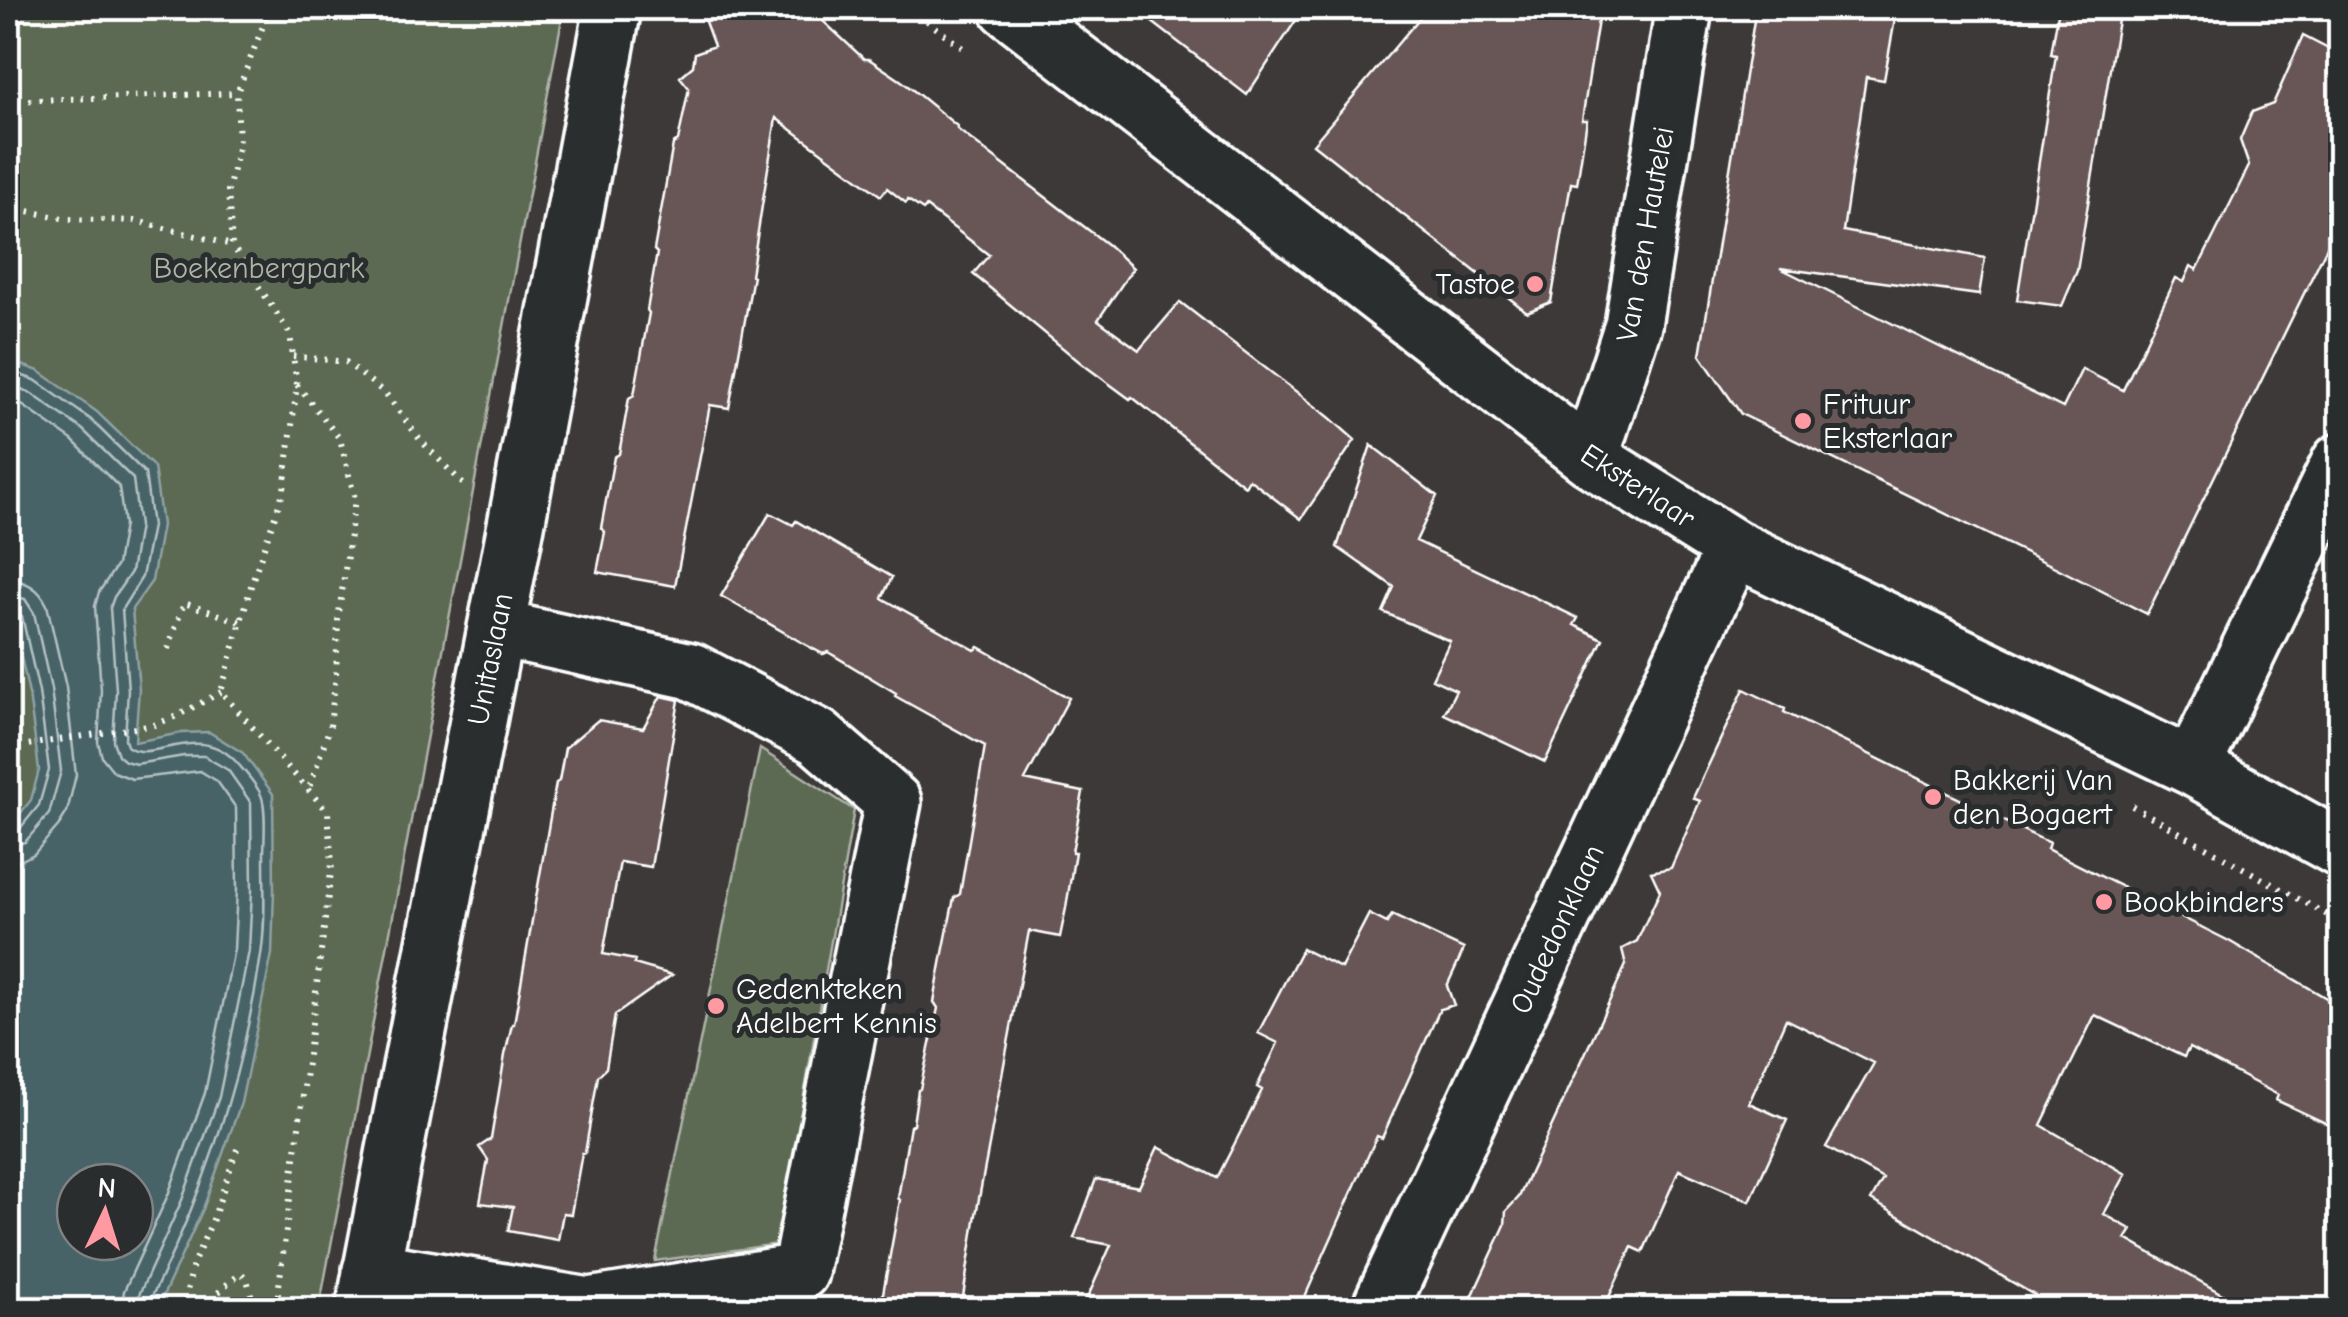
<svg xmlns="http://www.w3.org/2000/svg" width="2348" height="1317" viewBox="0 0 2348 1317" font-family="'Comic Neue',sans-serif">
	<style>
		.green { fill: #5c6a52; stroke: #aeb4a8; stroke-width: 2.5; fill-rule: evenodd }
		.water { fill: #466468; stroke: #90a2a4; stroke-width: 2.5; fill-rule: evenodd }
		.lines { fill: none; stroke-linecap: round; stroke-linejoin: round }
		.shore { stroke: #b5c1c3; stroke-width: 2.5 }
		.building { fill: #685554; stroke: #fff; stroke-width: 2.5 }
		.street-casing { stroke: #fff; stroke-width: 62 }
		.path { stroke: #fff; stroke-width: 6; stroke-dasharray: 2.5 8; stroke-linecap: butt }
		.street { stroke: #2a2d2e; stroke-width: 55 }
		.poi-dot { fill: #ff9aa2; stroke: #2a2d2e; stroke-width: 4 }
		.labels { text-anchor: middle; stroke-width: 10; stroke-linejoin: round; paint-order: stroke }
		.street-label { font-size: 30px; fill: #fff; stroke: #2a2d2e }
		.park-label { font-size: 30px; fill: #aeb4a8; stroke: #2a2d2e }
		.poi-label { font-size: 30px; fill: #fff; stroke: #2a2d2e; text-anchor: start }
	</style>
	<rect width="100%" height="100%" fill="#3d3939"/>
	<filter id="ink" filterUnits="userSpaceOnUse"><feTurbulence type="fractalNoise" baseFrequency=".01" numOctaves="2"/><feDisplacementMap in="SourceGraphic" scale="20" xChannelSelector="R" yChannelSelector="G"/><feConvolveMatrix kernelMatrix="1 2 1 2 8 2 1 2 1" color-interpolation-filters="sRGB"/></filter>
	<g filter="url(#ink)">
		<!-- green -->
		<path class="green" d="M8,8H564L319,1309L8,1310ZM75,1182H135V1242H75Z
			M760,749L854,810L778,1244L655,1261Z"/>
		<!-- water -->
		<path class="water" d="M8,360L39,371L97,412L154,467L162,525L152,581L132,609L139,689L135,742L181,733L209,732L243,753L273,794L274,890L272,954L241,1103L203,1209L157,1309H8V829L31,800L39,770L29,694L8,596ZM75,1182H135V1242H75Z"/>
		<g class="lines">
			<!-- shore -->
			<path class="shore" d="M8,371L35,380L90,419L145,473L152,526L142,577L122,609L128,690L125,739L127,746C151,766 200,718 239,765C246,773 257,785 261,795C267,808 264,841 264,856C264,888 266,923 261,955C243,1076 204,1193 149,1302L148,1310
				M8,384L29,392L82,429L133,479L139,526L131,572L114,597L110,608L116,690L113,741L118,755L125,761L136,764L184,756H204L228,770L251,803L252,890L249,951L219,1097L182,1200L138,1297L136,1310
				M8,400L22,405L72,440L119,487L124,525L117,565L99,592L95,606L101,690L98,742L102,757L114,772L132,779L200,771L217,781L236,808L237,889L234,949L205,1093L168,1195L124,1291L121,1310
				M8,580C26,580 39,588 47,605L66,687L76,775L67,812L59,825L34,854L20,861L8,862
				M8,595L25,599L34,613L51,689L61,771L49,814L25,842L8,847
				M8,607L16,609L22,616L39,692L49,770L39,805L18,831L8,834"/>
		</g>
		<!-- building -->
		<path class="building" d="M700,8H780L785,20L805,13L814,20L821,19L864,59H869L903,82L957,126V129L1108,245L1133,268L1098,320L1139,350L1180,302L1329,417L1355,440L1301,519L1249,479L1245,486L1132,397L1130,399L1081,363L973,274L989,255L958,231L926,207L923,210L908,200L906,203L887,188L881,196L776,118L751,275L753,276L729,408L710,405L675,586L597,572L605,532L601,528L614,457L619,454L629,398L634,395L649,313L647,310L657,253L654,250L673,144L678,141L689,88L680,77L693,66L695,53L714,46Z
			M1134,8H1304L1247,95Z
			M1428,8H1600L1582,120H1587L1577,184L1571,183L1551,302L1527,312L1313,144Z
			M1756,8H1897L1884,80L1866,77L1843,231L1985,258L1979,295L1780,268L2063,408L2082,369L2123,390L2176,278L2184,282L2191,266L2197,270L2249,166L2240,140L2252,112L2273,104L2303,36L2340,55V220L2147,614L2055,567L1741,414L1700,355Z
			M2059,8H2083L2119,14L2077,271L2062,306L2017,300L2056,55L2051,54Z
			M1371,445L1437,496L1416,541L1578,618L1574,625L1603,639L1545,762L1444,714L1456,690L1432,679L1450,641L1383,612L1394,587L1337,547Z
			M770,513L793,525L796,521L892,577L882,598L975,650L979,647L1069,698L1025,780L1083,792L1072,852H1075L1066,908L1060,937L1029,931L975,1220L961,1310H880L900,1200L898,1198L910,1126L913,1124L918,1090L920,1089L938,1008L934,1002L943,953L954,898L960,894L985,746L895,696L896,693L828,652L823,654L806,645L721,596Z
			M1744,689L1785,709L1784,712L2049,843L2047,849L2229,941L2340,1006V1130L2276,1100L2278,1095L2189,1048L2184,1057L2095,1015L2041,1125L2126,1174L2104,1214L2132,1230L2126,1239L2250,1310H2060L1871,1200L1883,1179L1826,1147L1874,1063L1786,1019L1749,1103L1787,1120L1750,1201L1679,1170L1643,1252L1632,1247L1603,1310H1466L1505,1225L1506,1211L1519,1197L1626,965L1622,949L1637,941L1660,891L1651,872L1671,868L1700,801L1693,798Z
			M661,696L679,700L651,867L620,862L603,954L635,960L634,964L672,975L615,1015L606,1068L598,1076L585,1153H582L571,1214L563,1213L558,1240L508,1231L513,1207L480,1203L488,1160L479,1147L491,1139L505,1055L512,1024H514L556,783L559,781L565,748L598,720L643,728Z
			M1369,914L1387,923L1392,915L1464,949L1447,986L1454,1005L1440,1009L1382,1138L1377,1136L1299,1310H1082L1111,1245L1074,1238L1096,1179L1139,1187L1158,1147L1217,1178L1262,1090L1257,1087L1278,1043L1258,1033L1302,949L1341,968Z"/>
		<g class="lines">
			<defs>
				<path id="street" d="M1008,8L1590,458L1734,548L2192,767L2340,849
					M1590,458L1633,325L1684,8
					M2192,767L2340,462
					M371,1270L589,1306L800,1272L893,802L818,737L691,671L496,628
					M364,1310L516,525L613,8
					M1379,1310L1734,548"/>
			</defs>
			<!-- street casing -->
			<use href="#street" class="street-casing"/>
			<!-- path -->
			<path class="path" d="M270,8L237,93L239,144L228,191L232,245L290,334L297,385L284,490L253,579L221,692L328,812L332,864L276,1310
				M910,8L964,49
				M8,101L236,93
				M8,207L67,219L136,221L232,245
				M293,356L346,362L386,394L421,441L467,488
				M297,385L340,439L355,499L338,620L336,675L330,726L309,789
				M168,649L184,603L241,622
				M8,748L154,725L177,716L221,692
				M2132,806L2340,922
				M183,1310L193,1264L214,1217L238,1146
				M207,1310L221,1289L241,1273L247,1279L255,1310"/>
			<!-- street -->
			<use href="#street" class="street"/>
		</g>
	</g>
	<!-- markers -->
	<g class="poi-dot">
		<circle cx="1535" cy="284" r="10"/>
		<circle cx="1803" cy="421" r="10"/>
		<circle cx="1933" cy="797" r="10"/>
		<circle cx="2104" cy="902" r="10"/>
		<circle cx="716" cy="1006" r="10"/>
	</g>
	<g class="labels">
		<!-- street labels -->
		<g class="street-label">
			<text transform="translate(1645 234) rotate(-80)" y="10">Van den Hautelei</text>
			<text transform="translate(1638 486) rotate(33)" y="10">Eksterlaar</text>
			<text transform="translate(490 659) rotate(-79)" y="10">Unitaslaan</text>
			<text transform="translate(1557 929) rotate(-65)" y="10">Oudedonklaan</text>
		</g>
		<!-- park labels -->
		<g class="park-label">
			<text x="259" y="278">Boekenbergpark</text>
		</g>
		<!-- poi labels -->
		<g class="poi-label">
			<text x="1515" y="294" text-anchor="end">Tastoe</text>
			<text x="1823" y="414">Frituur<tspan x="1823" dy="34">Eksterlaar</tspan></text>
			<text x="1953" y="790">Bakkerij Van<tspan x="1953" dy="34">den Bogaert</tspan></text>
			<text x="2124" y="912">Bookbinders</text>
			<text x="736" y="999">Gedenkteken<tspan x="736" dy="34">Adelbert Kennis</tspan></text>
		</g>
	</g>
	<!-- margin -->
	<rect width="2348" height="1317" fill="none" stroke="#2a2d2e" stroke-width="40"/>
	<rect x="20" y="20" width="2308" height="1277" fill="none" stroke="#fff" stroke-width="4" filter="url(#ink)"/>
	<!-- north arrow -->
	<g transform="translate(105 1212) rotate(4)"><circle r="48" fill="#2a2d2e" stroke="#7f8182" stroke-width="2.5"/>
	<path d="M0-8L18 38L0 25L-18 38Z" fill="#ff9aa2"/>
	<text y="-15" font-size="28" font-weight="bold" text-anchor="middle" fill="#ffffff">N</text>
	</g>
</svg>
